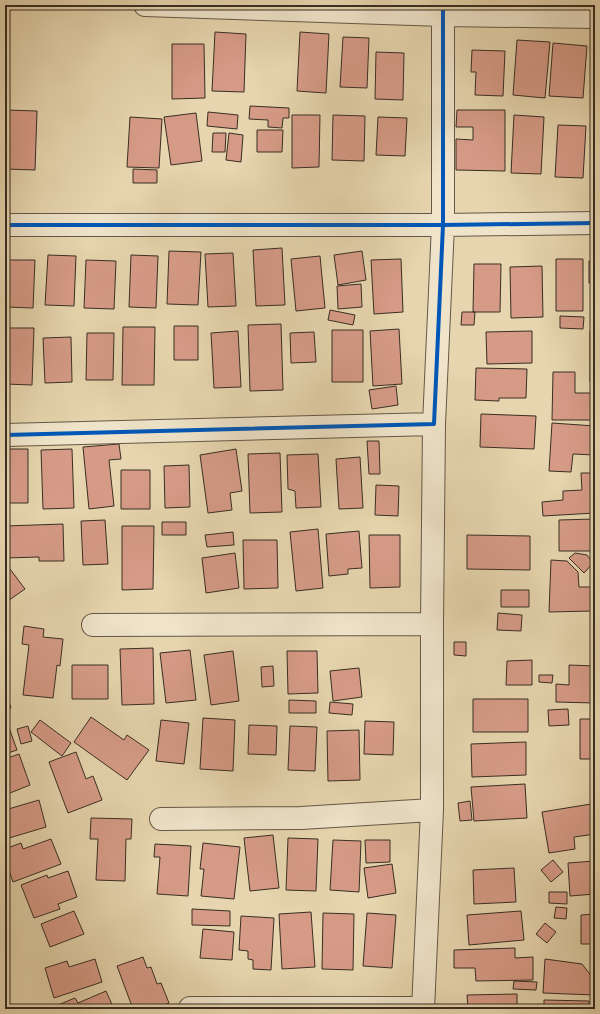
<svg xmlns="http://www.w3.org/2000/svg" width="600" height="1014" viewBox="0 0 600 1014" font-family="'Libre Caslon Text',serif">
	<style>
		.building { fill: #d69b87; stroke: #392e23 }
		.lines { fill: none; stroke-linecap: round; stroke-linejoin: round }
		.minor-casing { stroke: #645846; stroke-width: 24 }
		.minor { stroke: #efe4ca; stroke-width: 22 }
		.cycleway-casing { stroke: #efe4ca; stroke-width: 6 }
		.cycleway { stroke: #0057b8; stroke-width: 4 }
	</style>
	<rect width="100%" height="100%" fill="#e6d5ae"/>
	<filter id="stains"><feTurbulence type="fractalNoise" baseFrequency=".005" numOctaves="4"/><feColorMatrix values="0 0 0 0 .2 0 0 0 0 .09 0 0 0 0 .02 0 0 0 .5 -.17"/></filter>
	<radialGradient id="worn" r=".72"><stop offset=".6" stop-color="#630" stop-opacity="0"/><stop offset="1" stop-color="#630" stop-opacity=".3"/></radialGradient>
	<!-- building -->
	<path class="building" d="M215,32L246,34L244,92L212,91Z
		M300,32L329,34L326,93L297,91Z
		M343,37L369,38L367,88L340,87Z
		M517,40L550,42L545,98L513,95Z
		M553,43L587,46L583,98L549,96Z
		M172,44H204L205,98L172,99Z
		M472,50L505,51L503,96L475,95L476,72H471Z
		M376,52L404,53L403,100L375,99Z
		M250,106L289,108V118H283L282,128L268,127V120L249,119Z
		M5,110L37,111L35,170L5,169Z
		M457,110H505V171L456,170V139L473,140V127H456Z
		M208,112L238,115L237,129L207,126Z
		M196,113L202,161L171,165L164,117Z
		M292,115H320L319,167L292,168Z
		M333,115L365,116L364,161L332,160Z
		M514,115L544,117L541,174L511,173Z
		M130,117L162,119L159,168L127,167Z
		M378,117L407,118L405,156L376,155Z
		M593,120H595V178H593Z
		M558,125L586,126L583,178L555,177Z
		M257,130H283L282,152H257Z
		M213,133H226L225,152H212Z
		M229,133L243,135L241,162L226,160Z
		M133,169L157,170V183H133Z
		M282,248L285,305L256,306L253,250Z
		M169,251L201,252L198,305L167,304Z
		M362,251L366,280L338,285L334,255Z
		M233,253L236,306L208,307L205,254Z
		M48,255L76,256L74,306L45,305Z
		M131,255L158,256L156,308L129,307Z
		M320,256L325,308L296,311L291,259Z
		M401,259L403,312L374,314L371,260Z
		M556,259H583V311H556Z
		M5,260H35L33,308L5,307Z
		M86,260L116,261L114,309L84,308Z
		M589,261H595V283H589Z
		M474,264H501L500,312H473Z
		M542,266L543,317L511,318L510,267Z
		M361,284L362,307L338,309L337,286Z
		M330,310L355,315L353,325L328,320Z
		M462,312H475L474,325H461Z
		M560,316L584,317L583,329L560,328Z
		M281,324L283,390L250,391L248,325Z
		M174,326H198V360H174Z
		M123,327H155L154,385H122Z
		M5,328H34L32,385L5,384Z
		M399,329L402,384L373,386L370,331Z
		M332,330H363V382H332Z
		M238,331L241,387L214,388L211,333Z
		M532,331V363L487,364L486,332Z
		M590,331H595V382H590Z
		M314,332L316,362L291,363L290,333Z
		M87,333H114L113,380H86Z
		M71,337L72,382L45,383L43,338Z
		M476,368L527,369L526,398H499V401L475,400Z
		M553,372H575V393H595V420H552Z
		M396,386L398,405L372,409L369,390Z
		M481,414L536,416L534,449L480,447Z
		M552,423L595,426V455L573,454L571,472L549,471Z
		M367,441H379L380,474H369Z
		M119,444L121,459L109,460L114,506L89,509L83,447Z
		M5,449H28V503H5Z
		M72,449L74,508L43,509L41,450Z
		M236,449L242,491L230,493L232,510L208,513L200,455Z
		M280,453L282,512L250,513L248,454Z
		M318,454L321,507L296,508L295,491L288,489L287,455Z
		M360,457L363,508L339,509L336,459Z
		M595,460V513L543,516L542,502L563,500V491L582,490L581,473H595Z
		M189,465L190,507L165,508L164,466Z
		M121,470H150V509H121Z
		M376,485L399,486L398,516L375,515Z
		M595,519V551H559V520Z
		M105,520L108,564L83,565L81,521Z
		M162,522H186V535H162Z
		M63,524L64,561H39V557L6,558V526Z
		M122,526H154L153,589L122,590Z
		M318,529L323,588L296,591L290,532Z
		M359,531L362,568L348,569V574L329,576L326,534Z
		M233,532L234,545L207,547L205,535Z
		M369,535H400V587L370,588Z
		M467,535L530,536V570L467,569Z
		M243,540H277L278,588L244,589Z
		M235,553L239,588L206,593L202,558Z
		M575,553L587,555L593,563L584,573L569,558Z
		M551,560L567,561L578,572L579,587H592L595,590V617H593V611L549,612Z
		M10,569L25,589L5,603V572Z
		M501,590H529V607H501Z
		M498,613L522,615L521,631L497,630Z
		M24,626L44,629L43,637L63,639L60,666L57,665L53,698L23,695L29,645L22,644Z
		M454,642H466V656L454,655Z
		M153,648L154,704L122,705L120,649Z
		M190,650L196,700L166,703L160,653Z
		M233,651L239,701L211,705L204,655Z
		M287,651H317L318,693L288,694Z
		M532,660V685H506L507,661Z
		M72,665H108V699H72Z
		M569,665L595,666V703L556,702V684L569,685Z
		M273,666L274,686L262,687L261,667Z
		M359,668L362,697L333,701L330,671Z
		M539,675H553L552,683L539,682Z
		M5,691L11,708L5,710Z
		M473,699H528V732H473Z
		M289,700L316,701V713H289Z
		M330,702L353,704L352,715L329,713Z
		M568,709L569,725L549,726L548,710Z
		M91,717L124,740L127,735L149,750L127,780L74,742Z
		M203,718L235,720L233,771L200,769Z
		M580,719H595V759H580Z
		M40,720L71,743L62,756L31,732Z
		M161,720L189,723L184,764L156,761Z
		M365,721L394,722L393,755L364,754Z
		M7,722L17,750L5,754V723Z
		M249,725L277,726L276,755L248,754Z
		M28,726L32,741L21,744L17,729Z
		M290,726L317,727L315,771L288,770Z
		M359,730L360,780L328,781L327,731Z
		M526,742V775L472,777L471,744Z
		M76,752L86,779L93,776L102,800L68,813L49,762Z
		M19,754L30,785L5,795V759Z
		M525,784L527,818L474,821L471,787Z
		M39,800L46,827L9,838L5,822V810Z
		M470,801L472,820L460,821L458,803Z
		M591,804L595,834L574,837L575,849L549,853L542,812Z
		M91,818L132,819L131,839H126L125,881L96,880L98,839H90Z
		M273,835L279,888L250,891L244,838Z
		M288,838L318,839L316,891L286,890Z
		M51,839L61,864L13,882L5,860V849L21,843L23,849Z
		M333,840L361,841L359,892L330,890Z
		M365,840H390V862L366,863Z
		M203,843L240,847L234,899L201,896L204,869H200Z
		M155,844L191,846L188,896L157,894L160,857H154Z
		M553,860L563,872L551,882L541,870Z
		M595,861V894L570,896L568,863Z
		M392,864L396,893L368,898L364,868Z
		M514,868L516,902L474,904L473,870Z
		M68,871L77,897L58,904L60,909L34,918L21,885L47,875L48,878Z
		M549,892H567V904L549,903Z
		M556,907L567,908L566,919L554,918Z
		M192,909L230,911V926L192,925Z
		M74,911L84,934L50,947L41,924Z
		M521,911L524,940L469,945L467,915Z
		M311,912L315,967L282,969L279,914Z
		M323,913L354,914L353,970L322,969Z
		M367,913L396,915L392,968L363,966Z
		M595,914V944H581V915Z
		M241,916L274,918L271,970L253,969V960L248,959V951L239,950Z
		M545,923L556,932L547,943L536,934Z
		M203,929L234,932L232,960L200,958Z
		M515,948V958L533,957V980L476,981L475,968H454V950Z
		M143,957L147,968L151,967L157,984L161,983L169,1003L153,1009H133L117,966Z
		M95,959L102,982L54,998L45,968L67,961L69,967Z
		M545,959L582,964L593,978L595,979V995L543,993Z
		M514,981L537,982L536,990L513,989Z
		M106,991L114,1009H60L58,1005L75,998L78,1003Z
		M517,994V1009H468L467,995Z
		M544,1000L589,1001V1009H544Z"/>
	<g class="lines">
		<defs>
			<path id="minor" d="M145,5L443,15L595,17
				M5,225H443L595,223
				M5,435L434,424L443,225V5
				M93,625L432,624
				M161,819L301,818L432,810
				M190,1008H423
				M423,1009L432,810V624L434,424"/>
		</defs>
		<!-- minor casing -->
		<use href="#minor" class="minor-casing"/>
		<!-- minor -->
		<use href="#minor" class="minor"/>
		<defs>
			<path id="cycleway" d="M5,225H443L595,223
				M5,435L434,424L443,225V5"/>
		</defs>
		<!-- cycleway casing -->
		<use href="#cycleway" class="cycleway-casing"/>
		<!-- cycleway -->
		<use href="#cycleway" class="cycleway"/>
	</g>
	<!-- margin -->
	<rect width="600" height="1014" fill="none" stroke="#e6d5ae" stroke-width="20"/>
	<rect x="6" y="6" width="588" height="1002" fill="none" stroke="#392e23" stroke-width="2"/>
	<rect x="10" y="10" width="580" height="994" fill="none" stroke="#392e23"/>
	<rect width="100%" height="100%" filter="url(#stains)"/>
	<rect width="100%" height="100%" fill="url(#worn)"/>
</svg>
